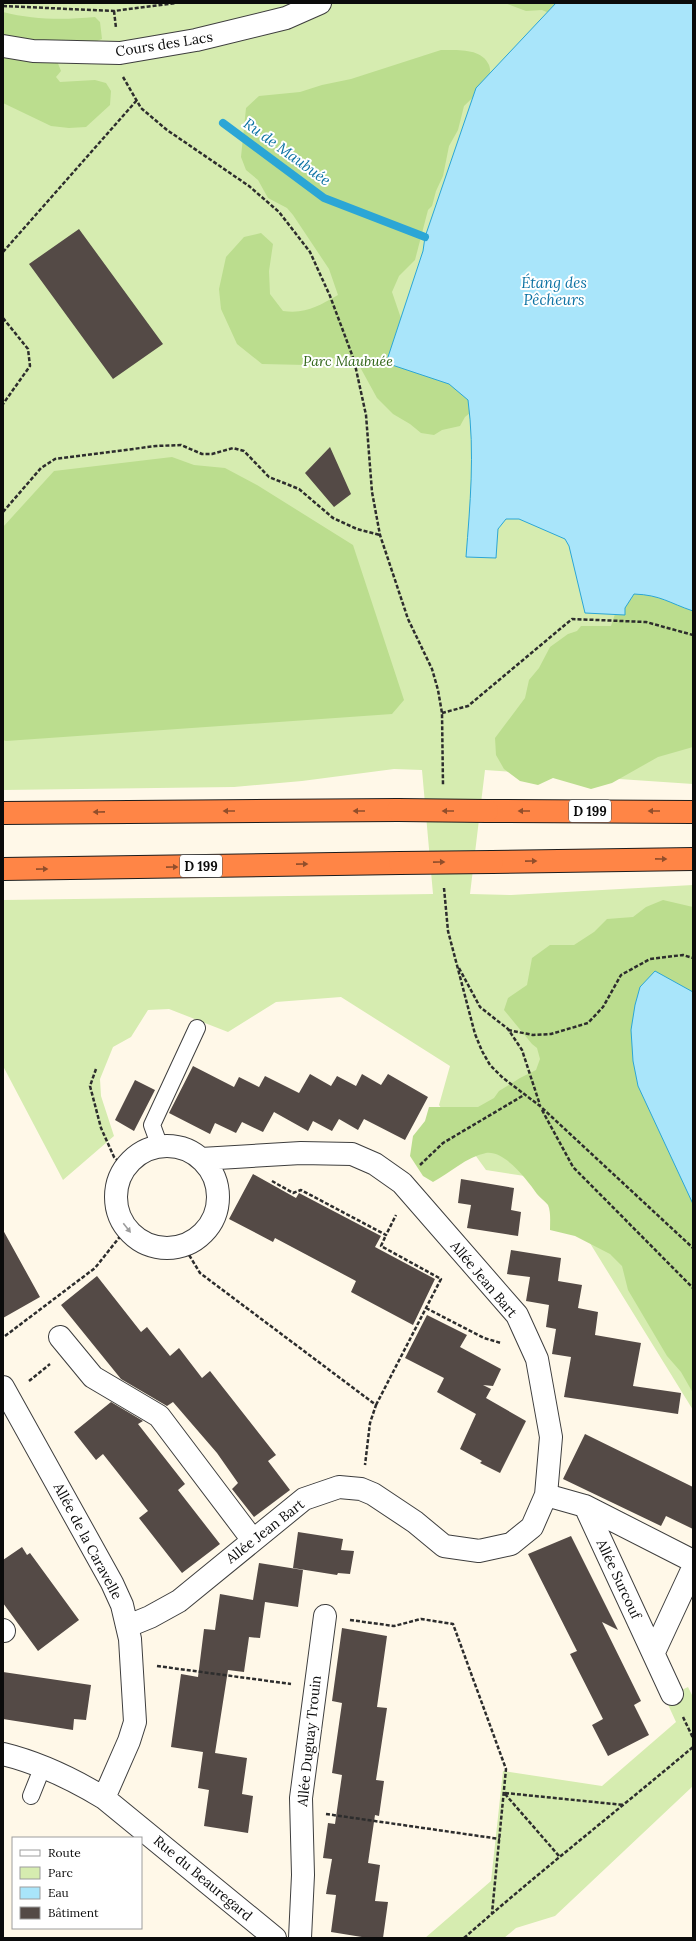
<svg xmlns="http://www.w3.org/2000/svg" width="696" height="1941" viewBox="0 0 696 1941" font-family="Lora,serif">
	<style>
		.green { fill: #d6ecb0 }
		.forest { fill: #bbdd8e }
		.water { fill: #a9e5fa; stroke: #2ba6d6 }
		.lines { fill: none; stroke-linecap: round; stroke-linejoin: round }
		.stream { stroke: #2ba6d6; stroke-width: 8 }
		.building { fill: #544a46 }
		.lane-casing { stroke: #3e3e3e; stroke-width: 18 }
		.street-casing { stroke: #3e3e3e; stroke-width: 24 }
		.highway-casing { stroke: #1c1c1c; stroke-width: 24 }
		.path { stroke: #2d2d2d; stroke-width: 2.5; stroke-dasharray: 4 2; stroke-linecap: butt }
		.lane { stroke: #fff; stroke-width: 16 }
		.street { stroke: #fff; stroke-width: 22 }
		.highway { stroke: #ff8546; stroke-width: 22 }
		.highway-bridge-casing { stroke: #1c1c1c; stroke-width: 24; stroke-linecap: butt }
		.highway-bridge { stroke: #ff8546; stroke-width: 22 }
		.oneway { fill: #914e2b }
		.oneway2 { fill: #9d9d9d }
		.labels { text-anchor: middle; stroke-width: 4; stroke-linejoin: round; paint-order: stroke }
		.shield { fill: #fff; stroke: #545454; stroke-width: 1 }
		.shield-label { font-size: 13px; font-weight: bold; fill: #0b0b0b }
		.street-label { font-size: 14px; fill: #0b0b0b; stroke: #fff }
		.park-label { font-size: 14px; font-style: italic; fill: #316618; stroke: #fff }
		.water-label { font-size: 15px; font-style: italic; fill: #0d73a4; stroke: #fff }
	</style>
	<rect width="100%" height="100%" fill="#fff8e8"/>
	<!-- green -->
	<path class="green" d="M3,3H693V784L485,770L470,894L511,895L693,885V1410L551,1180L486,1170L439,1105L450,1066L341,997L276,1002L228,1032L169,1009L148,1010L131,1037L113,1047L100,1079L101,1096L114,1136L63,1180L3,1066V900L433,894L422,770L394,769L302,781L234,787L3,790Z
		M688,1687L693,1697V1786L555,1916L516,1928L504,1938H425L491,1881L503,1771L602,1786L676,1722L665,1698Z"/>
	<!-- forest -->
	<path class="forest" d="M505,3H592L558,17L542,10L526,11Z
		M3,12C34,20 64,20 95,17L100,22L102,39L91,43L57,61L61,71L56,77L60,82L95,80L106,83L111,91L110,105L86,127L69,128L51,126L3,103Z
		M441,50C457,50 482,48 489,65C491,70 490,76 490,81L464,106L458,130L449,146L443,176L436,191L432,206L428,210L415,260L399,276L392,292L405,330L449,369L475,409L465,417L460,426L442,430L434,435L421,433L410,424L393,414L377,398L360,367L341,356L306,365L262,364L237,344L221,309L219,289L226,257L244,237L261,233L273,244L269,271L270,294L283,311C307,314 318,306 338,295L329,269L293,215L287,208L268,198L258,180L246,170L241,157L246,108L259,96L300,92L322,85L351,79Z
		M172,457L194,465L225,468L257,485L353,545L404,700L392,714L6,741L3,740V527L54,471Z
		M623,590L693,594V747L658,757L612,783L591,789L553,778L538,785L520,781L504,769L496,755L495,738L525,698L529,680L539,668L550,647L568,634L577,631L581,626H611Z
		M663,900L693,907V1393L681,1372L667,1356L628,1290L622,1266L610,1254L575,1236L550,1230C550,1222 551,1212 548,1205C545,1201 540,1198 537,1194C528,1181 505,1150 486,1153C466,1157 450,1173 433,1182L423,1176L410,1156L413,1136L425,1121L429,1107H478L494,1098L499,1091L520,1078L536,1070L540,1059L537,1048L532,1044L504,1010L508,998L527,985L532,958L550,945H574L594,932L607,919L633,917L646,907Z"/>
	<!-- water -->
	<path class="water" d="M556,3H693V611C669,603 661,595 634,594L625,608V615L585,613L569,546L565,539L519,519H506L498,529L496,558L466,557C470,505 475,453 468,400L449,384L386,363L423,251L425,237L476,88Z
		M655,971L693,992V1204L638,1086L633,1061L631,1030L635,1005L640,987Z"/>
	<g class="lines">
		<!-- stream -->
		<path class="stream" d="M223,123L324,198L425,237"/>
	</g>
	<!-- building -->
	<path class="building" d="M79,229L163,344L113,379L29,264Z
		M330,447L351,494L334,507L305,473Z
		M193,1066L234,1087L239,1077L259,1087L265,1076L299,1093L310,1074L331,1086L337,1076L356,1086L362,1074L381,1085L388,1074L428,1097L405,1140L364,1119L358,1130L339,1119L332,1131L313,1121L308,1131L274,1112L263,1132L242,1122L236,1133L215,1123L210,1134L169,1113Z
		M135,1080L155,1090L134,1131L115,1120Z
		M253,1174L296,1198L299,1193L381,1236L375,1247L435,1279L413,1325L351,1292L356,1281L275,1238L273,1242L229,1219Z
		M461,1179L514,1188L511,1210L521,1212L518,1236L467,1228L471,1205L458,1203Z
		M3,1230L40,1297L3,1318Z
		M511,1250L561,1258L558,1281L582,1285L578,1308L598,1312L595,1335L641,1343L633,1386L681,1393L678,1414L564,1397L571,1357L552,1354L556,1329L546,1327L549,1305L526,1301L530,1277L507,1274Z
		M97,1276L141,1332L147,1327L170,1356L179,1348L202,1378L210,1371L276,1455L268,1461L290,1490L254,1517L232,1489L238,1483L217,1453L173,1402L167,1406L121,1379L61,1305Z
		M427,1315L467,1335L460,1347L501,1369L493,1386L483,1385L491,1389L486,1398L526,1421L500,1473L480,1463L482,1461L460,1449L476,1414L437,1392L444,1378L405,1358Z
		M111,1402L143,1421L138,1424L185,1484L178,1490L220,1544L182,1573L139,1518L148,1511L103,1454L96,1460L74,1432Z
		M585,1434L693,1487V1529L666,1516L661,1526L563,1479Z
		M298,1532L343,1539L341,1550L354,1551L350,1574L338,1573L337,1575L293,1568Z
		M571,1536L618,1630L602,1622L641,1701L634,1705L649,1735L608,1756L592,1725L603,1719L570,1654L577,1651L528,1554Z
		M22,1547L27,1555L30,1553L79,1620L38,1651L3,1603V1560Z
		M259,1563L303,1570L298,1607L265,1602L260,1638L249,1637L244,1672L228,1670L215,1753L247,1758L242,1794L253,1796L248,1833L204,1826L209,1790L198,1788L203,1752L171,1747L181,1674L198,1677L204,1629L215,1630L220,1594L253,1600Z
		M342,1628L387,1636L377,1707L387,1708L376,1780L384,1781L379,1816L375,1815L368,1863L380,1865L375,1901L388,1902L383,1938H368L331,1932L336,1895L326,1894L332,1859L323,1858L328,1823L335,1824L342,1775L332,1773L342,1703L332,1701Z
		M3,1672L91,1685L86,1720L74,1719L73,1730L3,1719Z"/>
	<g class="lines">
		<defs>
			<path id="lane" d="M160,1147L152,1125L197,1028
				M31,1796L43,1766"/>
			<path id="street" d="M3,46L33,51L120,53L196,40L286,18L320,3
				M116 1197a51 51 0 1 1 102 0a51 51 0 1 1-102 0Z
				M60,1337L93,1377L159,1416L252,1539
				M3,1387L112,1583L122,1605L130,1639L135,1722L129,1741L104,1798
				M546,1495L585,1506L672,1694
				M585,1506L693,1561
				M128,1626L150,1617L179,1601L304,1499L339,1487L361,1489L373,1494L415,1522L444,1546L479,1551L511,1544L532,1527L546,1495L551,1437L537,1359L517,1315L402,1183L375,1164L352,1154L301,1153L201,1159
				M3,1630L4,1631
				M654,1652L693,1568
				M3,1754C40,1763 71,1778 104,1798L275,1938
				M300,1938L303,1875L301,1798L325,1616"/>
			<path id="highway" d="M487,811L693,812
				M3,813L398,810
				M492,862L693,859
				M3,869L400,863"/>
		</defs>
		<!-- lane casing -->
		<use href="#lane" class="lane-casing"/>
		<!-- street casing -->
		<use href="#street" class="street-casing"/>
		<!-- highway casing -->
		<use href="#highway" class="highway-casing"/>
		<!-- path -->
		<path class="path" d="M3,6L114,11L176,3
			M114,11L116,28
			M123,77L141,108L167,130L249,186L279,212L310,252L330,296L354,360L366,415L372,492L380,535L408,619L432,669L438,690L442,713L443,785
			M3,252L137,100
			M3,318L28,349L30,366L3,404
			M3,512L41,468L55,459L156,446L181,445L202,454H212L233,448L244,451L269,477L299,489L333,518L357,529L380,535
			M442,713L468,706L572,619L646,622L693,635
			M444,888L448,931L475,1034L482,1051L490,1065L503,1078L540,1106L693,1248
			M459,968L480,1007L508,1029L522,1050L540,1105
			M508,1030L533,1035L551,1034L588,1023L603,1007L621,975L650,959L683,955L693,958
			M96,1069L90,1086L101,1128L114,1157L125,1168
			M542,1110L573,1167L693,1288
			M420,1165L443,1143L524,1095
			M272,1181L293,1193L301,1190L386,1235L396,1215
			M183,1245L200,1273L376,1405L370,1423L365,1465
			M426,1308L484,1338L501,1343
			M5,1336L95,1268L126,1229
			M29,1381L50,1364
			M376,1405L441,1279L381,1246L386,1235
			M350,1620L394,1626L421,1619L453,1624L506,1769L492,1913
			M157,1666L291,1684
			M683,1717L693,1738
			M505,1793L624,1805
			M505,1794L559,1856
			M326,1814L500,1839
			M464,1938C539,1872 617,1811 693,1747"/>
		<!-- lane -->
		<use href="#lane" class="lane"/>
		<!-- street -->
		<use href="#street" class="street"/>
		<!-- highway -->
		<use href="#highway" class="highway"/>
		<defs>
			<path id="highway-bridge" d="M398,810L487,811
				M400,863L492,862"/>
		</defs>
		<!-- highway-bridge casing -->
		<use href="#highway-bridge" class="highway-bridge-casing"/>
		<!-- highway-bridge -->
		<use href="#highway-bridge" class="highway-bridge"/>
	</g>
	<!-- one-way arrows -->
	<defs><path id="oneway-solid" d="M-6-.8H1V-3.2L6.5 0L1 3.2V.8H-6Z"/></defs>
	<g class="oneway">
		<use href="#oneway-solid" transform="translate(229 811) rotate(-180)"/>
		<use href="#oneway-solid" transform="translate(359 811) rotate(180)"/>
		<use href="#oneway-solid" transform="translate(448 811) rotate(-180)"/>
		<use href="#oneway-solid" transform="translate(524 811) rotate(-180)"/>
		<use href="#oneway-solid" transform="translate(654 811) rotate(-180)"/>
		<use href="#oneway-solid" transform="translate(99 812) rotate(179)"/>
		<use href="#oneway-solid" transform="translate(661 859) rotate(1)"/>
		<use href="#oneway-solid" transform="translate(531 861) rotate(-1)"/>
		<use href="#oneway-solid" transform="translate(439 862) rotate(-1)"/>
		<use href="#oneway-solid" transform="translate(302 864) rotate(-1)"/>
		<use href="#oneway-solid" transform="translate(172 867) rotate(-1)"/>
		<use href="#oneway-solid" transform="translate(42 869) rotate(-1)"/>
	</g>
	<use class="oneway2" href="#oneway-solid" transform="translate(127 1228) rotate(52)"/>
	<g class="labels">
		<!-- shield labels -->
		<g class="shield">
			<rect x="569" y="800" width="42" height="22" rx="3"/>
			<rect x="180" y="855" width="42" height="22" rx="3"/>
		</g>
		<g class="shield-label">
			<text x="590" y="816">D 199</text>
			<text x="201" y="871">D 199</text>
		</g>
		<!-- street labels -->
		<g class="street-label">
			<text transform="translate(164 44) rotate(-9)" y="5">Cours des Lacs</text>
			<text transform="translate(484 1279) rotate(50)" y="5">Allée Jean Bart</text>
			<text transform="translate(265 1531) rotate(-38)" y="5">Allée Jean Bart</text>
			<text transform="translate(88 1541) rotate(62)" y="5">Allée de la Caravelle</text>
			<text transform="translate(619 1579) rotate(65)" y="5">Allée Surcouf</text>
			<text transform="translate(309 1741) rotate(-84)" y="5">Allée Duguay Trouin</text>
			<text transform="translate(203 1878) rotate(40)" y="5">Rue du Beauregard</text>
		</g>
		<!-- park labels -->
		<g class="park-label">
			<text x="348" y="366">Parc Maubuée</text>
		</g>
		<!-- water labels -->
		<g class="water-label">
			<text transform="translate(287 152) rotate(36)" y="5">Ru de Maubuée</text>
			<text x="554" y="288">Étang des<tspan x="554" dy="17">Pêcheurs</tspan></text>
		</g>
	</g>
	<!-- border -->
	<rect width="696" height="1941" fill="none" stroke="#0b0b0b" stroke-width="8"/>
	<!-- legend -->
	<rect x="12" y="1837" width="130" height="92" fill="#ffffff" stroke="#9d9d9d"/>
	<rect x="20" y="1850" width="20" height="6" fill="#ffffff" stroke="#9d9d9d"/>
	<text x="48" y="1857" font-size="12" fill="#0b0b0b">Route</text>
	<rect x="20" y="1867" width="20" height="12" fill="#d6ecb0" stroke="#9d9d9d"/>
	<text x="48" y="1877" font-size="12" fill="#0b0b0b">Parc</text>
	<rect x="20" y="1887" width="20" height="12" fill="#a9e5fa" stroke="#9d9d9d"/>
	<text x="48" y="1897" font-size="12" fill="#0b0b0b">Eau</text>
	<rect x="20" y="1907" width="20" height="12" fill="#544a46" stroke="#9d9d9d"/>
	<text x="48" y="1917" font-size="12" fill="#0b0b0b">Bâtiment</text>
</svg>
